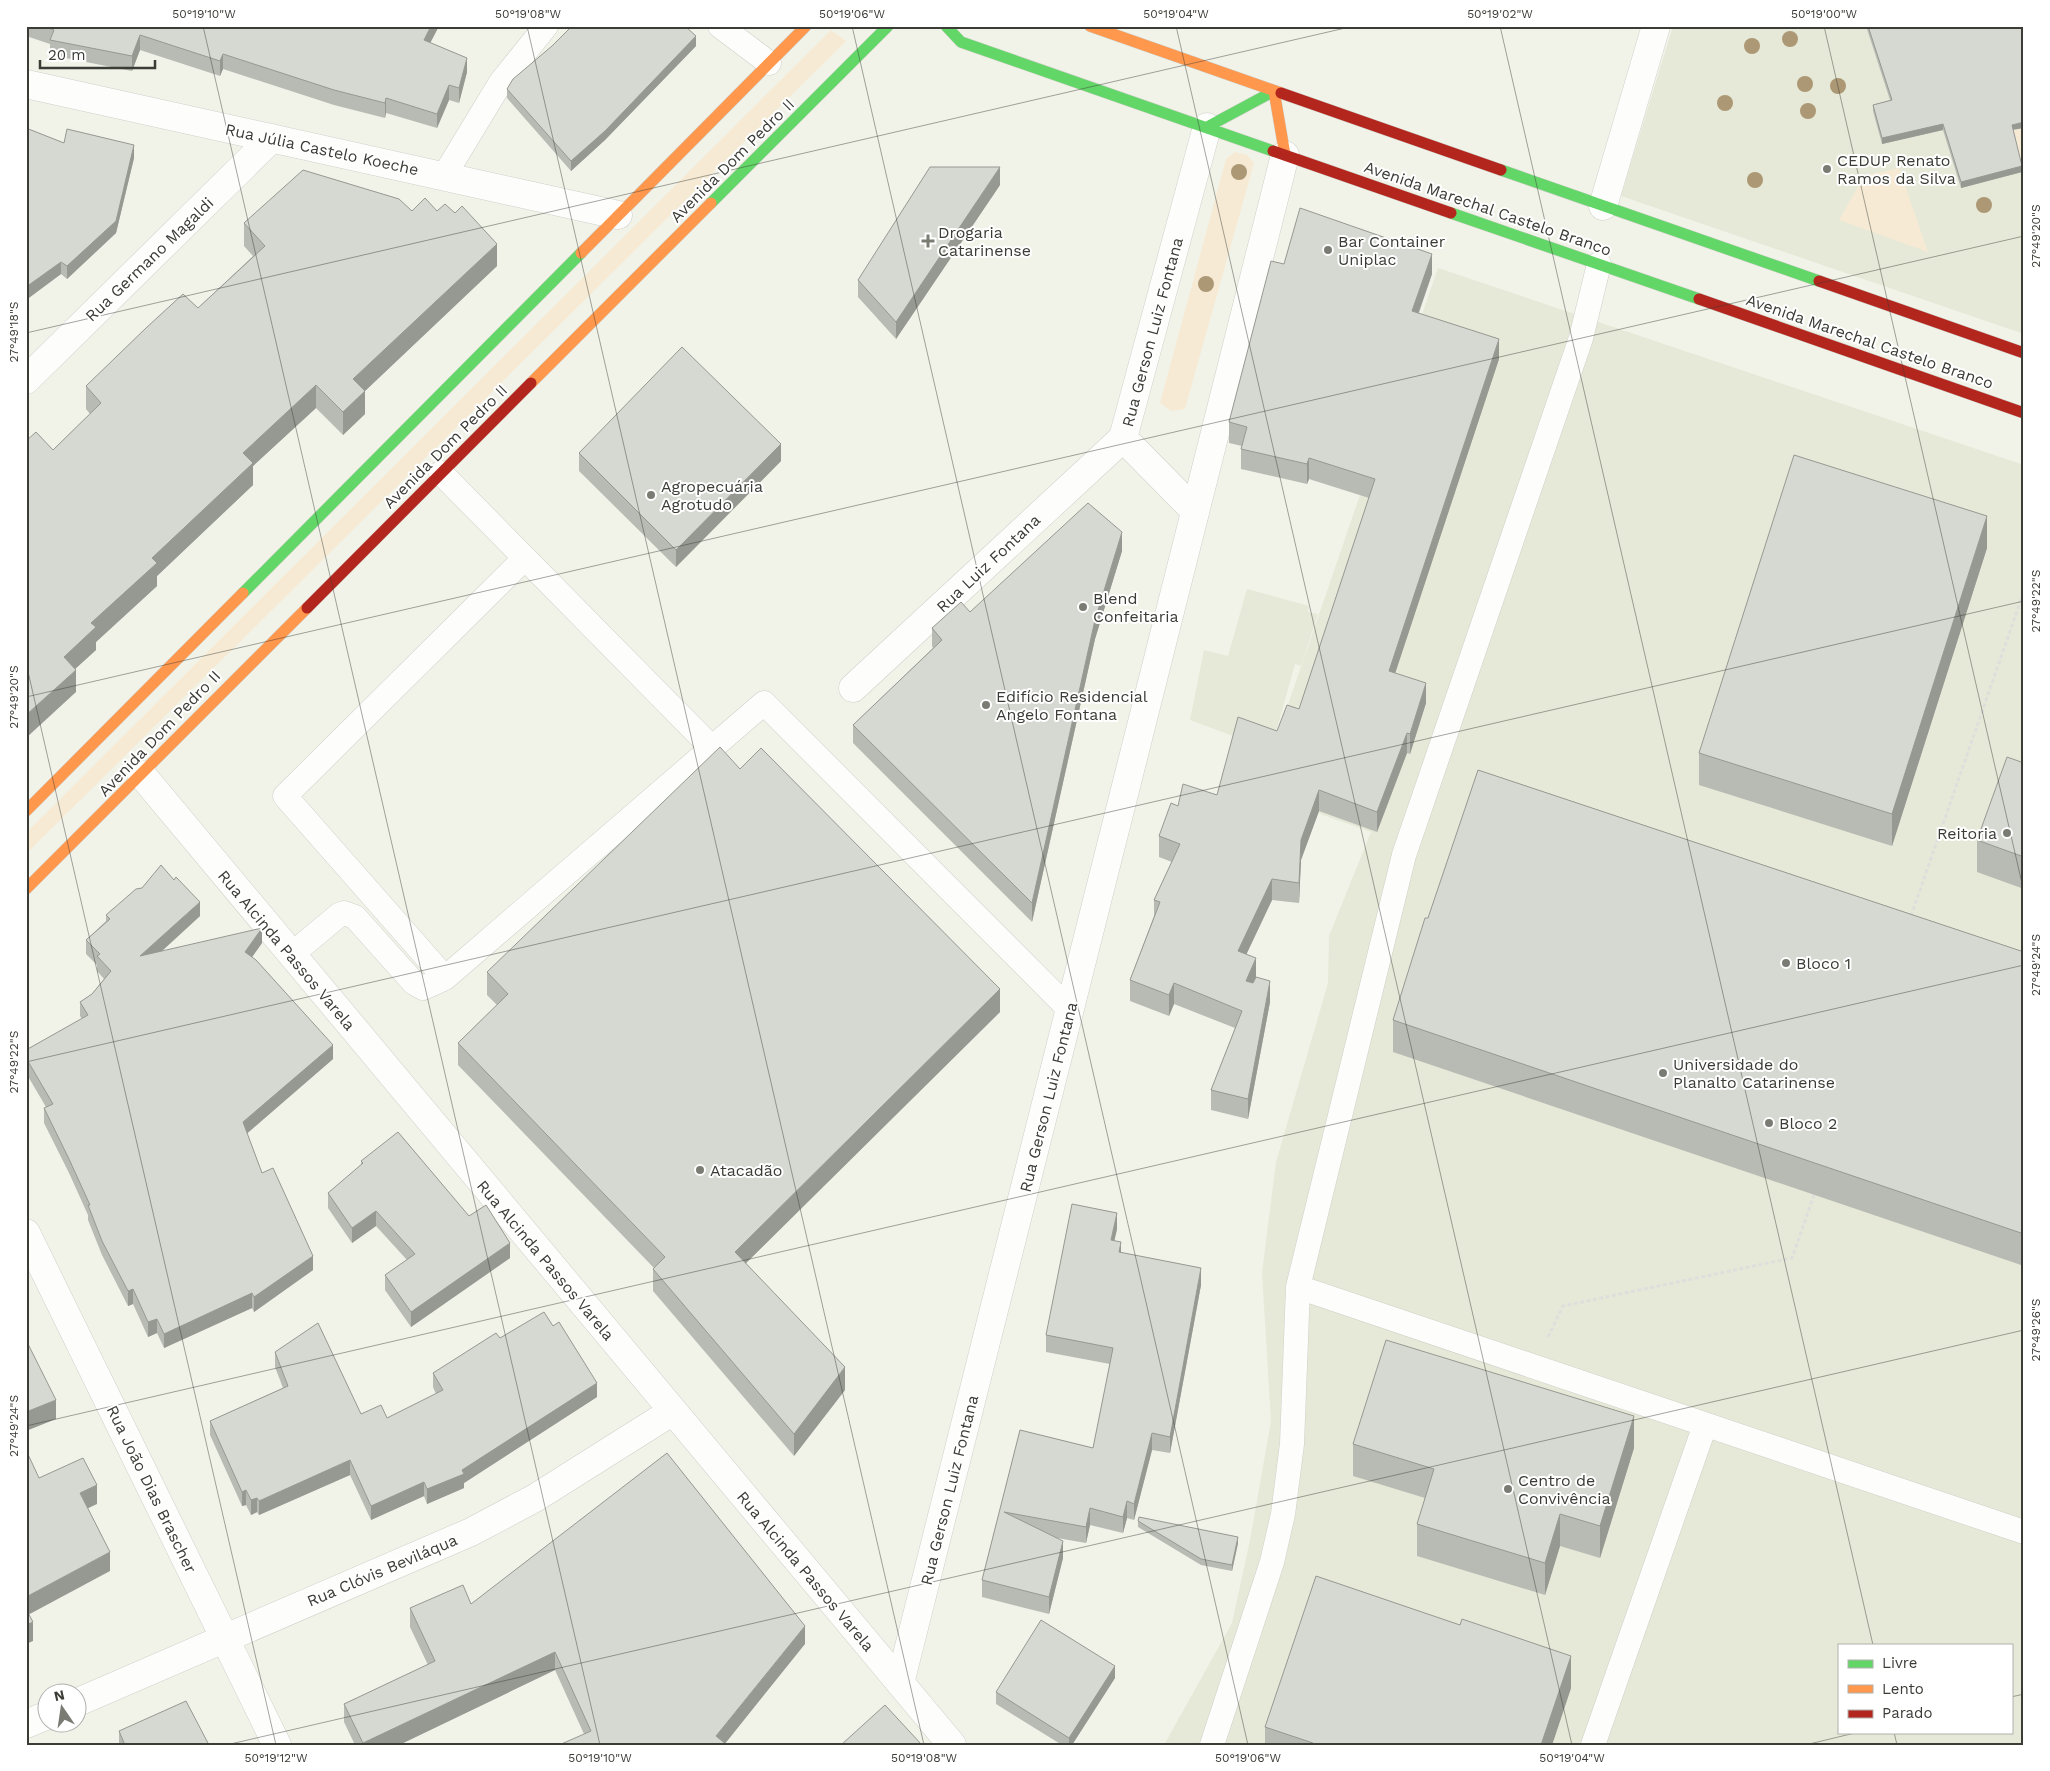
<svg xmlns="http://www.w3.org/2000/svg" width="2050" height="1771" viewBox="0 0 2050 1771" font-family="'Work Sans',sans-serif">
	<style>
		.built { fill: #e6e9d7; fill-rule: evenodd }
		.green { fill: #f6ead4 }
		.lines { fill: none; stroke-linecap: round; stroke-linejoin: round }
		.lane-casing { stroke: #cfd0c9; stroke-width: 25 }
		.street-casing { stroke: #cfd0c9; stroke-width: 29 }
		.fast-casing { stroke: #cfd0c9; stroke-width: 12 }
		.slow-casing { stroke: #cfd0c9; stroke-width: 12 }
		.jam-casing { stroke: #cfd0c9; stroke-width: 12 }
		.path { stroke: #dedfdc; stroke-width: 3; stroke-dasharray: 4 2.5; stroke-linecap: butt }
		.lane { stroke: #fdfdfc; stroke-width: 24 }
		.street { stroke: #fdfdfc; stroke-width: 28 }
		.fast { stroke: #63d668; stroke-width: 11 }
		.slow { stroke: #ff974d; stroke-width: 11 }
		.jam { stroke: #b3261e; stroke-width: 11 }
		.tree { fill: #ac9874 }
		.wall { fill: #b8bbb4 }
		.shaded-wall { fill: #969892 }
		.building { fill: #d6d9d1; stroke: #969892 }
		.ticks { fill: none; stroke: #3a3c35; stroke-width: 1; stroke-opacity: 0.45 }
		.poi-dot { fill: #7a7c74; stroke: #fff; stroke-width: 2 }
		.labels { text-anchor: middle; stroke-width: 4; stroke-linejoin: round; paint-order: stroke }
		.street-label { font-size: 16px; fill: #3a3c35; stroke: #fff }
		.poi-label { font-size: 16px; fill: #3a3c35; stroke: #fff; text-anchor: start }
		.neatline { fill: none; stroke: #3a3c35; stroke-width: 2 }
		.ticks-label { font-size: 12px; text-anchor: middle; fill: #3a3c35 }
	</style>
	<rect width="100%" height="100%" fill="#f1f3e9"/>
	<!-- built -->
	<path class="built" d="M1673,26H2024V334L1621,196Z
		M1438,268L2024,465V1745H1164L1232,1623L1250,1540L1271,1421L1262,1273L1276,1162L1328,983L1329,936L1371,832L1258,792ZM1839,1645H2011V1732H1839Z
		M1247,589L1309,606L1308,612L1318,614L1301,666L1295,664L1271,750L1190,720L1204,650L1228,656Z"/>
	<!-- green -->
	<path class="green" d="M831,30L846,41L26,854V833Z
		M2024,128V172H2022L2012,131Z
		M1235,152L1247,155L1254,163L1185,409L1171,411L1160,403L1226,159Z
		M1899,168L1928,252L1839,220L1864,176Z"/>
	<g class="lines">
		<defs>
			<path id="lane" d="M720,26L769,63
				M444,176L501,82L546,26
				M1599,264L1581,338L1404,855L1298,1287L2024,1532
				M441,473L712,748
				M291,955L339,915L344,913L355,917L414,983L423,988L445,978L764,703L1070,1010
				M445,978L285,796L524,559
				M1212,1745L1272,1562L1283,1514L1292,1444L1298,1287
				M1593,1745L1705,1425"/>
			<path id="street" d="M26,84L618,215
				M1603,206L1656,26
				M26,380L272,138
				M1195,511L1123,438L1207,127
				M853,688L1123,438
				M142,775L952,1745
				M26,1233L277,1745
				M900,1683L1285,155
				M78,1702L471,1532L535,1498L673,1411
				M26,1724L48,1715"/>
			<path id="fast" d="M946,26L961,42L1273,151
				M1207,127L1274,91
				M1501,170L1819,281
				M711,203L888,26
				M1451,213L1699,299
				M243,593L581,253"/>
			<path id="slow" d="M1090,26L1281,93
				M1274,91L1285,155
				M581,253L806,26
				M531,383L711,203
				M26,811L243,593
				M26,889L307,608"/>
			<path id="jam" d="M1281,93L1501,170
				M1273,151L1451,213
				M1819,281L2024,353
				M1699,299L2024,413
				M307,608L531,383"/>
		</defs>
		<!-- lane casing -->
		<use href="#lane" class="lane-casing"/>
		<!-- street casing -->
		<use href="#street" class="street-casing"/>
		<!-- fast casing -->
		<use href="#fast" class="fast-casing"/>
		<!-- slow casing -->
		<use href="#slow" class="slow-casing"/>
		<!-- jam casing -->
		<use href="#jam" class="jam-casing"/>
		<!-- path -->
		<path class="path" d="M1911,916L2024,591
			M1548,1337L1563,1306L1792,1258L1814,1195"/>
		<!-- lane -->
		<use href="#lane" class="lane"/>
		<!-- street -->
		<use href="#street" class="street"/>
		<!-- fast -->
		<use href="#fast" class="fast"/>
		<!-- slow -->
		<use href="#slow" class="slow"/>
		<!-- jam -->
		<use href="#jam" class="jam"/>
	</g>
	<!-- trees -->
	<g class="tree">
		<circle cx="1790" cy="39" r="8"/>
		<circle cx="1752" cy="46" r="8"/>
		<circle cx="1805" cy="84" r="8"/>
		<circle cx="1838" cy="86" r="8"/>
		<circle cx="1725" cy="103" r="8"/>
		<circle cx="1808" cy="111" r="8"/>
		<circle cx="1239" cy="172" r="8"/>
		<circle cx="1755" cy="180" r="8"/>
		<circle cx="1984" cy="205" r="8"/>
		<circle cx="1206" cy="284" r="8"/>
	</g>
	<!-- wall -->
	<path class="wall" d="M26,26H439L430,43L467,72L459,103L449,100L437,128L386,113L385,118L334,105L223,69L220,76L140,50L132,71L50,55V44L26,36Z
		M1866,26H2024L2013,130L2022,172L1961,188L1943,130L1882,144L1873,111V105L1890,100Z
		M696,46L605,140L571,171L507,98V89Z
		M26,128L64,143L134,158L116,233L67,279L61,274L26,300Z
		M1000,185L896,339L858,297V280Z
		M412,211H437L497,266L365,391V414L343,435L316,408L253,466V485L157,576V586L96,642V650L75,669L76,692L53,450L90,414L86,409V386L198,308L253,256L244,246V223Z
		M1284,264L1432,274L1419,313L1499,359L1395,673L1426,703L1410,754L1407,753L1377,832L1319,811L1301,860L1299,903L1272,900L1246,955L1256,977L1270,1002L1248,1119L1211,1110V1090L1235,1028L1174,1004L1169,1016L1130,1001V980L1154,916V900L1172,862L1159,857V836L1178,806L1217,795L1277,731L1299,709L1369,498L1309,479L1307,484L1241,469V449L1242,446L1229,443V422Z
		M579,453L781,461L676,567L579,471Z
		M1987,548L1892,846L1699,785V753Z
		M1122,551L1095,639L1032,922L853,743V725L933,648L932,646V628Z
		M2024,763V889L1977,872V840Z
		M740,769L1000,1012L746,1263L845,1390L794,1456L653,1291V1269L654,1268L458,1065V1043L497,1005L487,995V972Z
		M106,915L200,916L162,951L262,943L252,957L333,1059L247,1133L262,1173L313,1270L254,1312L252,1308L164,1348L157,1333L148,1337L133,1304L128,1306L102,1255L88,1220V1215L69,1173L44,1123V1108L46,1107L26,1073V1050L82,1019L80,1016V1002L92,994L104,979L97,971V965L86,954V940L106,921Z
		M1428,918L2024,952V1266L1393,1052V1020Z
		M361,1161L469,1216L510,1258L411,1327L385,1290V1275L407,1260L376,1226L352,1243L328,1208V1193L361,1165Z
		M1117,1229L1114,1241L1121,1253L1201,1285L1170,1453L1152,1450L1134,1520L1127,1518L1123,1533L1090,1525L1086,1543L1057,1538L1063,1558L1049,1614L982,1597V1580L1020,1430L1093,1448L1110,1364L1046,1352V1335Z
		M500,1338L597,1397L464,1483V1488L427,1504L424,1496L371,1520L350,1475L259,1515L257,1512L251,1515L246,1505L242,1506L210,1435V1421L283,1388L275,1367V1352L361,1414L387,1418L436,1394L433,1387V1373Z
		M1353,1444L1634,1448L1600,1558L1560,1546L1545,1595L1417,1556V1524L1425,1498L1353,1476Z
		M1138,1521L1238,1543L1232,1571L1201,1565L1138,1527Z
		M471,1604L805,1644L584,1734L555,1670L399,1745H355L344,1722V1704L428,1665L410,1627V1608Z
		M1115,1678L1072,1745H1062L996,1704V1692Z
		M1571,1688L1552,1745H1265V1727Z
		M119,1731L209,1745H120L119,1743Z"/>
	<!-- shaded-wall -->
	<path class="shaded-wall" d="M431,26H439L424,55V40Z
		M140,35V50L132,71V56Z
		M696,36V46L605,140L571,171V161Z
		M223,54V69L220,76V61Z
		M467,58V72L459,103V88Z
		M449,85V100L437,128V114Z
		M386,98V113L385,118V103Z
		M2024,122V128L2012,130V125Z
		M1943,124V130L1882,144V138Z
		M134,145V158L116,233L67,279V266Z
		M2022,166V172L1961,188V182Z
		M1000,167V185L896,339V322Z
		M497,244V266L365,391V414L343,435V412L353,379Z
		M1432,254V274L1412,331V311Z
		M61,262V274L26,300V287Z
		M1499,339V359L1389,692V671Z
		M316,385V408L253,466V485L157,576V586L96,642V650L64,679V657L91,623L152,558L243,453Z
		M781,444V461L676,567V550Z
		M1309,458V479L1307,484V464Z
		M1987,516V548L1892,846V814Z
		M1122,532V551L1095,639L1032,922V903L1095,620Z
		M76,670V692L26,738V715Z
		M1426,683V703L1410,754V734Z
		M1407,733V753L1377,832V812Z
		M1319,790V811L1301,860L1299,903V883L1301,840Z
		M1272,879V900L1238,972V951Z
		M200,902V916L140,971V956Z
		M262,928V943L245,967V952Z
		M1256,958V979L1246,1001V981Z
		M1270,981V1002L1248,1119V1099Z
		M1174,983V1004L1169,1016V995Z
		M1000,989V1012L735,1274V1252Z
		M333,1045V1059L243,1137V1122Z
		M376,1211V1226L352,1243V1228Z
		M1117,1213V1229L1111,1256V1240Z
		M1121,1242V1259L1119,1252Z
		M510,1243V1258L411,1327V1312Z
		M313,1256V1270L254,1312V1297Z
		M1201,1268V1285L1170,1453V1437Z
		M133,1289V1304L128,1306V1291Z
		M252,1293V1308L164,1348V1334Z
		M157,1319V1333L148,1337V1322Z
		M845,1367V1390L794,1456V1434Z
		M597,1383V1397L464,1483V1488L427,1504V1489L462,1470Z
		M56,1400V1419L26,1431V1412Z
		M1634,1416V1448L1600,1558V1526Z
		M1152,1433V1450L1134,1520V1504Z
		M350,1460V1475L259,1515V1501Z
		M424,1482V1496L371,1520V1506Z
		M97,1485V1504L80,1512V1493Z
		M246,1490V1505L242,1506V1492Z
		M257,1498V1512L251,1515V1500Z
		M1127,1501V1518L1123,1533V1517Z
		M1090,1508V1525L1086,1543V1527Z
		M1560,1514V1546L1545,1595V1563Z
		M1238,1537V1543L1232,1571V1565Z
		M1063,1541V1558L1049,1614V1597Z
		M110,1552V1571L26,1616V1597Z
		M33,1622V1641L26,1644V1625Z
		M805,1626V1644L724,1745L716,1736Z
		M555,1652V1670L399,1745H363V1743Z
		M1571,1656V1688L1552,1745H1541Z
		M1115,1666V1678L1072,1745H1069V1738Z"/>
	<!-- building -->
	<path class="building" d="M42,26H431L424,40L467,58L459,88L449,85L437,114L386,98L385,103L334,90L223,54L220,61L140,35L132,56L50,40L54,30Z
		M572,26H685L696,36L605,131L571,161L507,89L513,79L552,46Z
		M1868,26H2024V122L2012,125L2022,166L1961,182L1943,124L1882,138L1873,105L1892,100Z
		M26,128L64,143L67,129L134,145L116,221L67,266L61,262L26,287Z
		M930,167H1000L896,322L858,280Z
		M303,170L399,199L412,211L425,198L437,211L445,204L455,213L462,206L497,244L353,379L365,391L343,412L316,385L243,453L253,463L152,558L157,563L91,623L96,627L64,657L76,670L26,715V441L36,432L53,450L101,403L86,386L146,328L183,294L198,308L265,246L244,223Z
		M1300,208L1432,254L1412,311L1499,339L1389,671L1426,683L1410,734L1407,733L1377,812L1319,790L1301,840L1299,883L1272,879L1238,951L1256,958L1246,981L1253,983L1256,977L1270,981L1248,1099L1211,1090L1242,1011L1174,983L1169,995L1130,980L1160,902L1154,900L1180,844L1159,836L1171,803L1178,806L1183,784L1217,795L1238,717L1277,731L1287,705L1299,709L1375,479L1309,458L1307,464L1241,449L1247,427L1229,422L1271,261L1284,264Z
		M682,347L781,444L676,550L579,453Z
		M1794,455L1987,516L1892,814L1699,753Z
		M1088,503L1122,532L1095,620L1032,903L853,725L942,640L932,628L961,602L970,612Z
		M720,747L740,769L761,748L1000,989L735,1252L845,1367L794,1434L653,1269L665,1257L458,1043L508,994L487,972Z
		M2007,757L2024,763V857L1977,840Z
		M1478,770L2024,952V1234L1393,1020L1425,918H1428Z
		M161,865L174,880L176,877L200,902L140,956L262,928L245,952L256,960L333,1045L243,1122L262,1173L273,1168L313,1256L254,1297L252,1293L164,1334L157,1319L148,1322L133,1289L128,1291L102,1241L88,1205H90L69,1159L44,1108L53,1104L26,1058V1050L88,1015L80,1002L92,994L111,971L97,956L100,954L86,940L110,919L106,915L136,889L142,888Z
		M398,1132L469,1216L486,1205L510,1243L411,1312L385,1275L415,1254L376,1211L352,1228L328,1193L363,1163L361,1161Z
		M1072,1204L1117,1213L1111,1240L1121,1242L1119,1252L1201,1268L1170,1437L1152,1433L1134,1504L1127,1501L1123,1517L1090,1508L1086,1527L1004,1512L1063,1541L1049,1597L982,1580L1020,1430L1093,1448L1113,1348L1046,1335Z
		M544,1312L553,1326L559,1322L597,1383L462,1470L464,1474L427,1489L424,1482L371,1506L350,1460L259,1501L257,1498L251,1500L246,1490L242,1492L210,1421L288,1386L275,1352L318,1323L361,1414L381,1405L387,1418L443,1390L433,1373L496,1333L500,1338Z
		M26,1340L56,1400L26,1412Z
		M1386,1340L1634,1416L1600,1526L1560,1514L1545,1563L1417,1524L1434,1469L1353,1444Z
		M26,1450L39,1478L83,1458L97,1485L80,1493L110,1552L26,1597Z
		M667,1453L805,1626L716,1736L727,1745H559L591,1731L555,1652L363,1743L344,1704L435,1661L410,1608L463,1585L471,1604Z
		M1139,1517L1238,1537L1232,1565L1201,1559L1138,1521Z
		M1316,1576L1460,1625L1462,1619L1571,1656L1541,1745H1313V1743L1265,1727Z
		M26,1609L33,1622L26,1625Z
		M1041,1620L1115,1666L1069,1738L996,1692Z
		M186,1701L209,1745H125L119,1731Z
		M885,1705L922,1745H841Z"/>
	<!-- ticks -->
	<path class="ticks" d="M203,26L600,1745M527,26L924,1745M852,26L1248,1745M1176,26L1572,1745M1500,26L1873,1645M1824,26L2024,892M26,333L1354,26M26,663L276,1745M26,697L2024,236M26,1062L2024,601M26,1426L2024,965M2011,1697L2024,1694M1894,1732L1897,1745M226,1745L2024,1330M1805,1745L1859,1732"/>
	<!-- markers -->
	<g class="poi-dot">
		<circle cx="1827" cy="169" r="5"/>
		<path d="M925.5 233.5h5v5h5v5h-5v5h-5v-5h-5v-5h5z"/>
		<circle cx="1328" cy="250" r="5"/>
		<circle cx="651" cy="495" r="5"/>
		<circle cx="1083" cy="607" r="5"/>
		<circle cx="986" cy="705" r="5"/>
		<circle cx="2007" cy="833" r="5"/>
		<circle cx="1786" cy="963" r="5"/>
		<circle cx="1663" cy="1073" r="5"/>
		<circle cx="1769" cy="1123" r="5"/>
		<circle cx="700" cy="1170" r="5"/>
		<circle cx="1508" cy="1489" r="5"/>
	</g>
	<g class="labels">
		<!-- street labels -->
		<g class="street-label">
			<text transform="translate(322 149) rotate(12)" y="6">Rua Júlia Castelo Koeche</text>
			<text transform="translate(732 160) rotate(-45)" y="6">Avenida Dom Pedro II</text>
			<text transform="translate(1488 208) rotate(19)" y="6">Avenida Marechal Castelo Branco</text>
			<text transform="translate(149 259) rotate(-44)" y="6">Rua Germano Magaldi</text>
			<text transform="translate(1152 332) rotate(-75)" y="6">Rua Gerson Luiz Fontana</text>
			<text transform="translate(1870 341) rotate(19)" y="6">Avenida Marechal Castelo Branco</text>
			<text transform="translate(445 446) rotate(-45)" y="6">Avenida Dom Pedro II</text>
			<text transform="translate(988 563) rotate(-43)" y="6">Rua Luiz Fontana</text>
			<text transform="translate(159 733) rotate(-46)" y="6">Avenida Dom Pedro II</text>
			<text transform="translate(287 950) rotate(50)" y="6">Rua Alcinda Passos Varela</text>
			<text transform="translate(1048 1097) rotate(-76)" y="6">Rua Gerson Luiz Fontana</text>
			<text transform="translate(546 1260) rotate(50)" y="6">Rua Alcinda Passos Varela</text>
			<text transform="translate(152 1489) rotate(64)" y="6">Rua João Dias Brascher</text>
			<text transform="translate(949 1490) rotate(-76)" y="6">Rua Gerson Luiz Fontana</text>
			<text transform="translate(382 1570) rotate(-23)" y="6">Rua Clóvis Beviláqua</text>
			<text transform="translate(806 1571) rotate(50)" y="6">Rua Alcinda Passos Varela</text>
		</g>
		<!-- poi labels -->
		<g class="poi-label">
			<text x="1837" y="166">CEDUP Renato<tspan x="1837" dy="18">Ramos da Silva</tspan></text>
			<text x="938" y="238">Drogaria<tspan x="938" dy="18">Catarinense</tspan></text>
			<text x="1338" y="247">Bar Container<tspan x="1338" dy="18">Uniplac</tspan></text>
			<text x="661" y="492">Agropecuária<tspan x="661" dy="18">Agrotudo</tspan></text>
			<text x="1093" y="604">Blend<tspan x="1093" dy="18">Confeitaria</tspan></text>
			<text x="996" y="702">Edifício Residencial<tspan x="996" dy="18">Angelo Fontana</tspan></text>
			<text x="1997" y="839" text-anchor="end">Reitoria</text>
			<text x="1796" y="969">Bloco 1</text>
			<text x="1673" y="1070">Universidade do<tspan x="1673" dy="18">Planalto Catarinense</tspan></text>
			<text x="1779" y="1129">Bloco 2</text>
			<text x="710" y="1176">Atacadão</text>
			<text x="1518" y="1486">Centro de<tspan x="1518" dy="18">Convivência</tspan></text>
		</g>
	</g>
	<!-- border -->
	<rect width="2050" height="1771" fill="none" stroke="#ffffff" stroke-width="55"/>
	<!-- legend -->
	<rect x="1838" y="1644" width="175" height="90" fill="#ffffff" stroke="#b0b1ae"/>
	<rect x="1848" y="1660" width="25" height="8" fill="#63d668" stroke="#b0b1ae"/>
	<text x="1882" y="1668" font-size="15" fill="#3a3c35">Livre</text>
	<rect x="1848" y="1685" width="25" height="8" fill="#ff974d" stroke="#b0b1ae"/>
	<text x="1882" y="1694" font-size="15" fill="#3a3c35">Lento</text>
	<rect x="1848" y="1710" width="25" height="8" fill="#b3261e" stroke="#b0b1ae"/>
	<text x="1882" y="1718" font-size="15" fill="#3a3c35">Parado</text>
	<!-- north arrow -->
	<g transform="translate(62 1708) rotate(347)"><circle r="24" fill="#ffffff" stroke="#b0b1ae"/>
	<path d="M0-4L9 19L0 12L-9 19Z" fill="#7a7c74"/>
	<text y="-8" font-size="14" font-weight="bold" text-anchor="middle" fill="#3a3c35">N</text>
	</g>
	<!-- scale -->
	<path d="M40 60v8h115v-8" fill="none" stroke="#3a3c35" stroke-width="2.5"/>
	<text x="48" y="60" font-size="15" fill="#3a3c35" stroke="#ffffff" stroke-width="4" paint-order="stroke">20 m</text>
	<rect x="28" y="28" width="1994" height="1716" class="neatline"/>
	<g class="ticks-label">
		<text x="204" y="18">50°19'10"W</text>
		<text x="528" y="18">50°19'08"W</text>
		<text x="852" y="18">50°19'06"W</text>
		<text x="1176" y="18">50°19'04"W</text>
		<text x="1500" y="18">50°19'02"W</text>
		<text x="1824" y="18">50°19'00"W</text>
		<text transform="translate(2036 236) rotate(-90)" y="4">27°49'20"S</text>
		<text transform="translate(14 332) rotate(-90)" y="4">27°49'18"S</text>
		<text transform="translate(2036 601) rotate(-90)" y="4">27°49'22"S</text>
		<text transform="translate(14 697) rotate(-90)" y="4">27°49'20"S</text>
		<text transform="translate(2036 965) rotate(-90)" y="4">27°49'24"S</text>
		<text transform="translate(14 1062) rotate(-90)" y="4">27°49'22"S</text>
		<text transform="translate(2036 1330) rotate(-90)" y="4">27°49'26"S</text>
		<text transform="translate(14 1426) rotate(-90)" y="4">27°49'24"S</text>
		<text x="276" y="1762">50°19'12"W</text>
		<text x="600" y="1762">50°19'10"W</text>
		<text x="924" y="1762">50°19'08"W</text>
		<text x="1248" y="1762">50°19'06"W</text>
		<text x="1572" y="1762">50°19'04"W</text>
	</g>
</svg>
